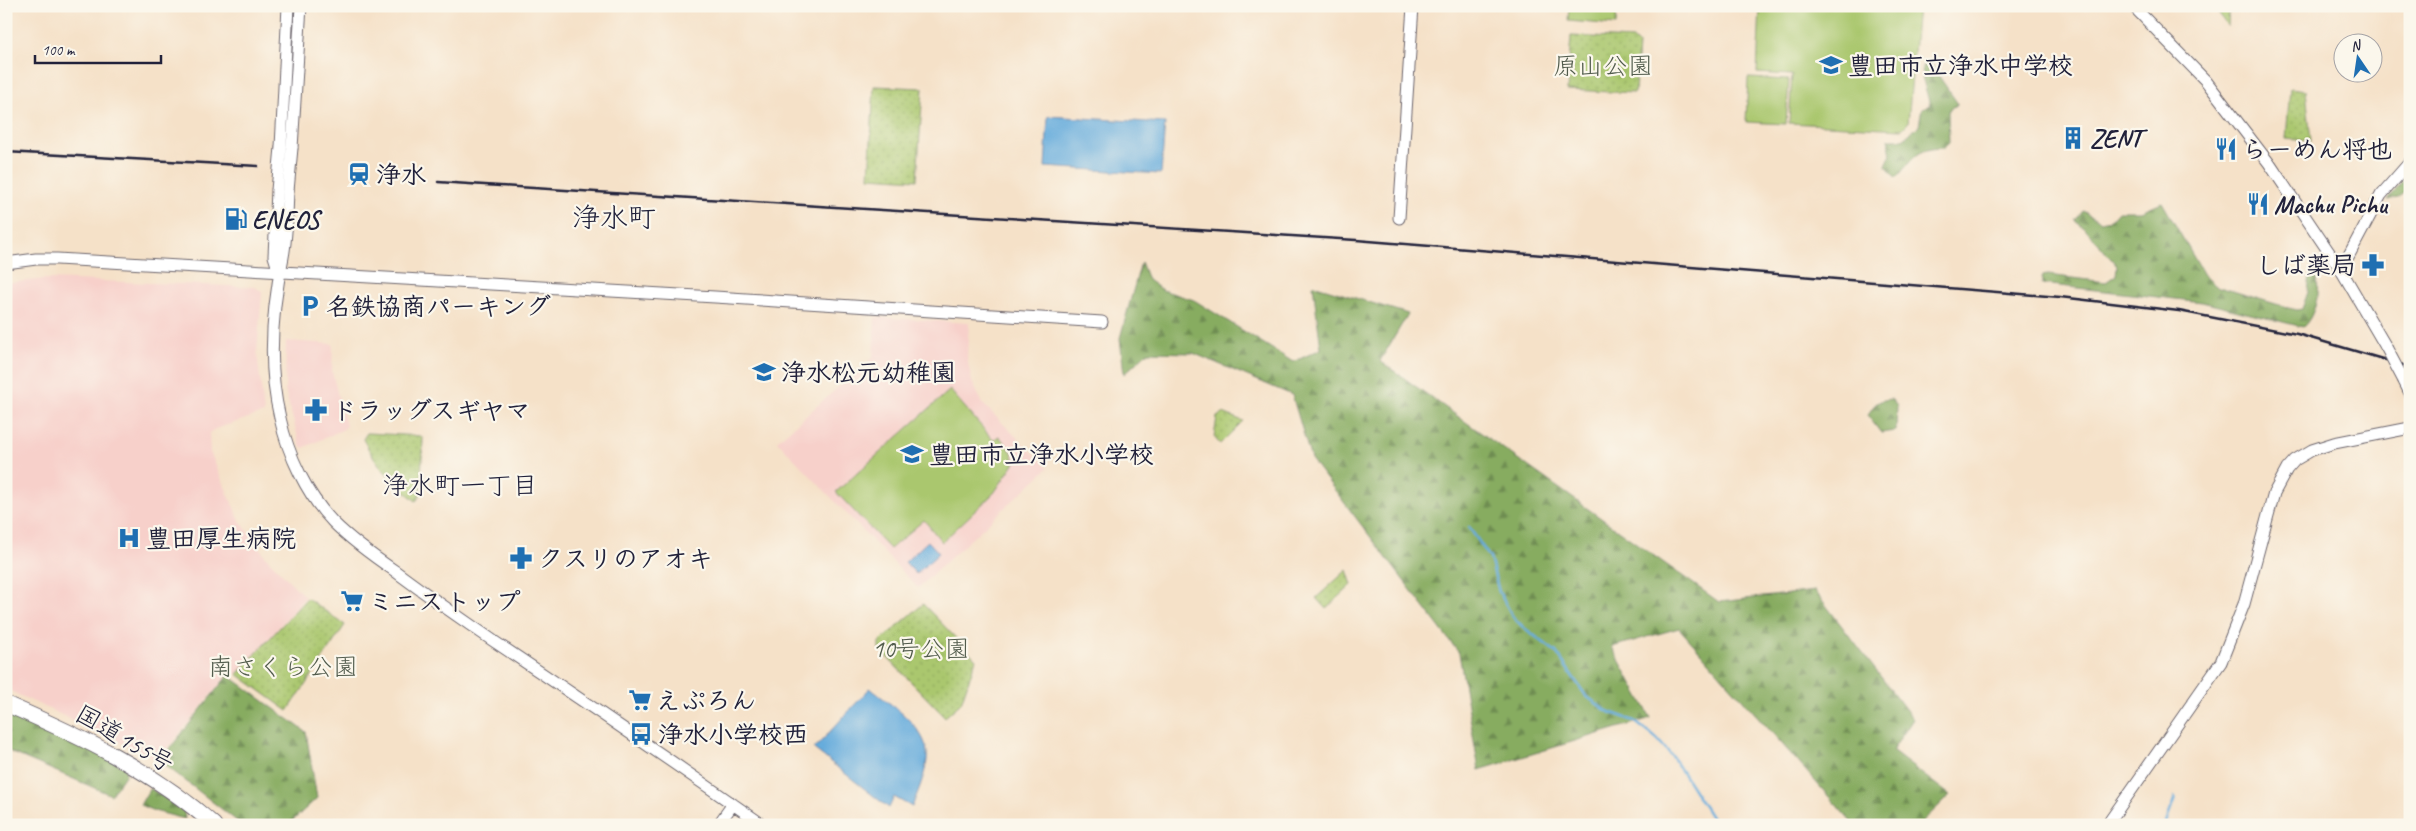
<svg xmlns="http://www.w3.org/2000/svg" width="2416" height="831" viewBox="0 0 2416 831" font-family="Caveat,'Klee One',sans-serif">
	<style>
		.built { fill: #f7d0ca }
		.grass { fill: #aac76e; stroke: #667454 }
		.forest { fill: url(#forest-firs); stroke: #54674e }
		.park { fill: url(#park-dots); stroke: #667454 }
		.water { fill: #66acdc; stroke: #44678c }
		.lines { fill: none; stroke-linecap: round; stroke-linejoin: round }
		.stream { stroke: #66acdc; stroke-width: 2.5 }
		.secondary-casing { stroke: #6c656c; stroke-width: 13 }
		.highway-casing { stroke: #6c656c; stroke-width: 17 }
		.secondary { stroke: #fff; stroke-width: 11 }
		.highway { stroke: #fff; stroke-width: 15 }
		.rail { stroke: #22223b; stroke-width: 2.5 }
		.secondary-bridge-casing { stroke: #6c656c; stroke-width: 13; stroke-linecap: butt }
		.secondary-bridge { stroke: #fff; stroke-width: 11 }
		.labels { text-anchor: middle; stroke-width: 4.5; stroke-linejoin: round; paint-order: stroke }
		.park-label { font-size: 25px; fill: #525c4d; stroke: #fbf7ec }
		.poi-label { font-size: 25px; font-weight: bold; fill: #22223b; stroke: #fbf7ec; text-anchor: start }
		.street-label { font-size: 25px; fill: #22223b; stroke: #fbf7ec }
		.neighbourhood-label { font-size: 26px; fill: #22223b; stroke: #fbf7ec }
		.quarter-label { font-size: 28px; fill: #22223b; stroke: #fbf7ec }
	</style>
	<defs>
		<pattern id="forest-firs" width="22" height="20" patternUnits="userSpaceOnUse" patternTransform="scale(1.25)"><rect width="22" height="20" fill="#87ac61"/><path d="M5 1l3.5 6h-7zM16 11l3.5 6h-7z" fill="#6e8c51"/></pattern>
		<pattern id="park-dots" width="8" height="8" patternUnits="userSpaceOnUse" patternTransform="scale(1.25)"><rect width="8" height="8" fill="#aac76e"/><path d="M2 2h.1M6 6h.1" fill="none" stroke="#92ab60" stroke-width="1.8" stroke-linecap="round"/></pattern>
	</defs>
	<rect width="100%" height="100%" fill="#fbf7ec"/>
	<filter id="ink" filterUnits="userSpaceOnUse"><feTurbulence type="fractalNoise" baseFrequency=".02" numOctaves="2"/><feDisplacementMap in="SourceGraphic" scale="10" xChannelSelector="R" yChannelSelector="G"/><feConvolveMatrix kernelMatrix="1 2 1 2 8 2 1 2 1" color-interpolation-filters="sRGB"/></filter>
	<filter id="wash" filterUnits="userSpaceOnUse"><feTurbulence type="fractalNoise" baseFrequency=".0096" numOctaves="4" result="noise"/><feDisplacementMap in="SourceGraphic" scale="20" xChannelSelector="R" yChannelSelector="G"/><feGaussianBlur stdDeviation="1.12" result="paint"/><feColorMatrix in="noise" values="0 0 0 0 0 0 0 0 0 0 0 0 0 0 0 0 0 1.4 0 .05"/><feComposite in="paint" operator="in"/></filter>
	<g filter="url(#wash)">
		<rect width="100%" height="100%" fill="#f5e1c8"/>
		<!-- built -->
		<path class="built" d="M48,279L255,287L262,292L257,352L264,413L215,429L209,433L210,452L239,519L266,557L305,597L239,673L227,675L158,760L6,689V283Z
			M875,317L969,323L967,358L972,382L983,404L1048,468L918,588L777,441L873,357Z
			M286,341L333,344L332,372L346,426L344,429L303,448L300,445L285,390Z"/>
		<!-- grass -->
		<path class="grass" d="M1569,6H1617L1616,25L1568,21Z
			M1760,6H1918L1908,123L1902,129L1789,123L1792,75L1757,73Z
			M1748,78L1789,80L1786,124L1746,122Z
			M950,390L993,440L999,436L1012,452L1015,462L994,493L942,542L924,520L890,549L836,492Z"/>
		<!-- forest -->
		<path class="forest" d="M1922,66H1932L1958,104L1948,111L1949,143L1944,148C1915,148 1913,160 1896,178L1886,165L1891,154L1888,139H1903L1919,126L1922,108L1930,105L1923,80Z
			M2410,172V189L2398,198L2388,200Z
			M2162,202L2204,275L2216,286L2296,310L2302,309L2308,292L2310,274L2317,275C2319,292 2316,315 2303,327L2202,302L2042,284V276L2048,275L2106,282L2116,275L2117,266L2086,229L2075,221L2083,211L2100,221L2111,219L2118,211H2141Z
			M1141,262L1148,280L1162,290L1194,300L1293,362L1321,349L1313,285L1408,314L1380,361L1719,602L1815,591L1913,719L1892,751L1950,795L1923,821L1925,825H1854L1679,628L1612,647L1651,718L1479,770L1459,653L1311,459L1292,395L1193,353L1148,352L1124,374L1120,338Z
			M1891,399L1897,406L1896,431L1881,433L1868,416C1873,404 1878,400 1891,399Z
			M228,675L306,732L317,798L288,825H242L160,761Z
			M6,710L125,767L126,774L111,795L6,750Z
			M150,788L184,811L185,819L154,811L140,805Z"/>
		<!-- park -->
		<path class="park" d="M2213,6H2229L2228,27Z
			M1571,36L1633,39L1638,44L1635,93L1567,90Z
			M874,86L923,88L917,180L869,177Z
			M2290,88L2306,90L2311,141L2286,139Z
			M1223,413L1243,421L1220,444L1214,437L1217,417Z
			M367,433L421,436L423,440L420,496L416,501C394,483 376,465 363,439Z
			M1347,570L1352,585L1326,609L1316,598Z
			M307,598L345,625L288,711L237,674Z
			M923,604L976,659L961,703L945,717L879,649V642Z"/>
		<!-- water -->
		<path class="water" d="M1048,116L1165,123L1161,174L1045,167Z
			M928,541L939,553L916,574L905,562Z
			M870,688C893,707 935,731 926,766C923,780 917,794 912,807L894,797L889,808L814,749Z"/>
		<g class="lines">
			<!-- stream -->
			<path class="stream" d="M1469,527L1490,558L1499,592L1513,617L1523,627L1556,652L1586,696L1607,711L1634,721L1656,738L1672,756L1716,825
				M2165,825L2175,797"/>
		</g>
	</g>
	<g filter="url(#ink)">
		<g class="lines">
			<defs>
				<path id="secondary" d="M2133,6L2206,81L2269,163L2341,270L2386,347
					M281,147L288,6
					M292,148L301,6
					M277,190L274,256L279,272
					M288,191C287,213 287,236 283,257C272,309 267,365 280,418C288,455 307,495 333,522C352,541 373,556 395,571C428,596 462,619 495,642C585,702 674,763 763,825
					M1399,218L1413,6
					M6,263L36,259H57L715,297L1102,322
					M2341,270L2381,195L2410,162
					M2404,381L2410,393
					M718,825L733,804
					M2107,825L2221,662L2244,604L2274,493L2287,469L2295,460L2312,450L2334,443L2410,428"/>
				<path id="highway" d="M6,704C80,736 154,771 214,825"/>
			</defs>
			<!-- secondary casing -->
			<use href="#secondary" class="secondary-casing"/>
			<!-- highway casing -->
			<use href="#highway" class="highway-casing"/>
			<!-- secondary -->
			<use href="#secondary" class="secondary"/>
			<!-- highway -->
			<use href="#highway" class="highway"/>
			<!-- rail -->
			<path class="rail" d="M6,152L258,166
				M438,182L1356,240L2060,297L2179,311L2297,334L2410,367"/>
			<defs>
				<path id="secondary-bridge" d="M277,190L281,147
					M288,191L292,148
					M2386,347L2404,381"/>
			</defs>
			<!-- secondary-bridge casing -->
			<use href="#secondary-bridge" class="secondary-bridge-casing"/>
			<!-- secondary-bridge -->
			<use href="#secondary-bridge" class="secondary-bridge"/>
		</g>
	</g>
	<!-- icons -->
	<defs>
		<symbol id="school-bare" viewBox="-9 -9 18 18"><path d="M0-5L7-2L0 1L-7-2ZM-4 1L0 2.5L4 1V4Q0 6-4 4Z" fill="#1f6fb2" stroke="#fbf7ec" stroke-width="2.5" paint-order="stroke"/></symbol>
		<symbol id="building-bare" viewBox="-9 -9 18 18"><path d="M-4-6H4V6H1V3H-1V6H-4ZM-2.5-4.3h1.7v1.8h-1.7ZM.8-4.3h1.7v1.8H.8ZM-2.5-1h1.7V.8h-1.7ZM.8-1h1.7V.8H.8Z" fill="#1f6fb2" stroke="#fbf7ec" stroke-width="2.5" paint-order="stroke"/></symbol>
		<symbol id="restaurant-bare" viewBox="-9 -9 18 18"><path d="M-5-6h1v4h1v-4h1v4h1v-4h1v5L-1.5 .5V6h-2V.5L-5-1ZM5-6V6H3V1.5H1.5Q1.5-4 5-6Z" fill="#1f6fb2" stroke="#fbf7ec" stroke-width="2.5" paint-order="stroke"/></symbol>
		<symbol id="station-bare" viewBox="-9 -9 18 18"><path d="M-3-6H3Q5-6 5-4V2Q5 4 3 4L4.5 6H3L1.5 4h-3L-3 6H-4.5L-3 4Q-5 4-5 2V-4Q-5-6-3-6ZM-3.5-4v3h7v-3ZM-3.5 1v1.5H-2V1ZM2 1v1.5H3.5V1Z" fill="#1f6fb2" stroke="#fbf7ec" stroke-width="2.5" paint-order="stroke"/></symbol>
		<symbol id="fuel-bare" viewBox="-9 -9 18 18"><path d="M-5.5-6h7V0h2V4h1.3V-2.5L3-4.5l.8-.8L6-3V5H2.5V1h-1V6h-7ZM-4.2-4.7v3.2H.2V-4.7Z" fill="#1f6fb2" stroke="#fbf7ec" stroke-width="2.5" paint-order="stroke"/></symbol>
		<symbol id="pharmacy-bare" viewBox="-9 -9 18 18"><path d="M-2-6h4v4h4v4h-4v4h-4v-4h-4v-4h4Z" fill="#1f6fb2" stroke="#fbf7ec" stroke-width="2.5" paint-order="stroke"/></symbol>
		<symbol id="parking-bare" viewBox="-9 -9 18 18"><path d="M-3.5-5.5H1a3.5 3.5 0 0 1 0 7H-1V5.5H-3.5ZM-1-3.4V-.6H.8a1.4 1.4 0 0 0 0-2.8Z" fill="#1f6fb2" stroke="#fbf7ec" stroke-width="2.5" paint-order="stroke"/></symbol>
		<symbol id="hospital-bare" viewBox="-9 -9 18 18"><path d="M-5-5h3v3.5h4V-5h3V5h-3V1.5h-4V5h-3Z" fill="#1f6fb2" stroke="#fbf7ec" stroke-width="2.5" paint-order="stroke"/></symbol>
		<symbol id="supermarket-bare" viewBox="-9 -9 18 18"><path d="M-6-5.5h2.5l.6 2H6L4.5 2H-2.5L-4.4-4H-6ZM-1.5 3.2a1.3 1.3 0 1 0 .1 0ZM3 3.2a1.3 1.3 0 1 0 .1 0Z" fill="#1f6fb2" stroke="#fbf7ec" stroke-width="2.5" paint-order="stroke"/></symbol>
		<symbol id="bus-bare" viewBox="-9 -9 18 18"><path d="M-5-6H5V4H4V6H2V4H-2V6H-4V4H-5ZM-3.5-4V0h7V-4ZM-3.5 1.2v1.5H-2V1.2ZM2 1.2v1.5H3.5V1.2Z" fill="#1f6fb2" stroke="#fbf7ec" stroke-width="2.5" paint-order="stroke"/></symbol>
	</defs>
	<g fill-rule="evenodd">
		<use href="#school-bare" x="1815" y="49" width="32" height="32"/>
		<use href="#building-bare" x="2057" y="122" width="32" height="32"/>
		<use href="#restaurant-bare" x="2210" y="133" width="32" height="32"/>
		<use href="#station-bare" x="343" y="158" width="32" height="32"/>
		<use href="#restaurant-bare" x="2242" y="188" width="32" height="32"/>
		<use href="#fuel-bare" x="220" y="203" width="32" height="32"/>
		<use href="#pharmacy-bare" x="2357" y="249" width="32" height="32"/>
		<use href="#parking-bare" x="294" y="290" width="32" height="32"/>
		<use href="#school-bare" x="748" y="356" width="32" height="32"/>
		<use href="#pharmacy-bare" x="300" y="394" width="32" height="32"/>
		<use href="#school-bare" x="896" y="438" width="32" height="32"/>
		<use href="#hospital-bare" x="113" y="522" width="32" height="32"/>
		<use href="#pharmacy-bare" x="505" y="542" width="32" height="32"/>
		<use href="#supermarket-bare" x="336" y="585" width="32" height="32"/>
		<use href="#supermarket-bare" x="624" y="684" width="32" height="32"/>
		<use href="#bus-bare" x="625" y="718" width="32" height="32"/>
	</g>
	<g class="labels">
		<!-- park labels -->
		<g class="park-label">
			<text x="1603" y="74">原山公園</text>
			<text x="921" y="657">10号公園</text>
			<text x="283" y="675">南さくら公園</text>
		</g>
		<!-- poi labels -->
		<g class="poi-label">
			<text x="1848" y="74">豊田市立浄水中学校</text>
			<text x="2090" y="147">ZENT</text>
			<text x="2242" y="158">らーめん将也</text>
			<text x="376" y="183">浄水</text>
			<text x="2274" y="213">Machu Pichu</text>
			<text x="252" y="228">ENEOS</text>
			<text x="2356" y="274" text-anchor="end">しば薬局</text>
			<text x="326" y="315">名鉄協商パーキング</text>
			<text x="781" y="381">浄水松元幼稚園</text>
			<text x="332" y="419">ドラッグスギヤマ</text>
			<text x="929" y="463">豊田市立浄水小学校</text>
			<text x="146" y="547">豊田厚生病院</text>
			<text x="538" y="567">クスリのアオキ</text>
			<text x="368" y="610">ミニストップ</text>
			<text x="656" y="709">えぷろん</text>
			<text x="658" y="743">浄水小学校西</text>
		</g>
		<!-- street labels -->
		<g class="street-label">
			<text transform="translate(125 738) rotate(30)" y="9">国道155号</text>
		</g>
		<!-- neighbourhood labels -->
		<g class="neighbourhood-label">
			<text x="460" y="494">浄水町一丁目</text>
		</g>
		<!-- quarter labels -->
		<g class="quarter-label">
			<text x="614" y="227">浄水町</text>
		</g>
	</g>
	<!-- margin -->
	<rect width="2416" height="831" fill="none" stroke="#fbf7ec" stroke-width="25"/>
	<!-- north arrow -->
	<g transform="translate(2358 58) rotate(347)"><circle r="24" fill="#fbf7ec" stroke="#a4a2a5"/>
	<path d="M0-4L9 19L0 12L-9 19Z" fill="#1f6fb2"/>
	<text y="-8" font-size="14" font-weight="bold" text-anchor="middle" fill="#22223b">N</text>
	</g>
	<!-- scale -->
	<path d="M35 55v8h126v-8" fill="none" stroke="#22223b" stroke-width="2.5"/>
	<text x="42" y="55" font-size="15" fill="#22223b" stroke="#fbf7ec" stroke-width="4" paint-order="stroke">100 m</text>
</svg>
